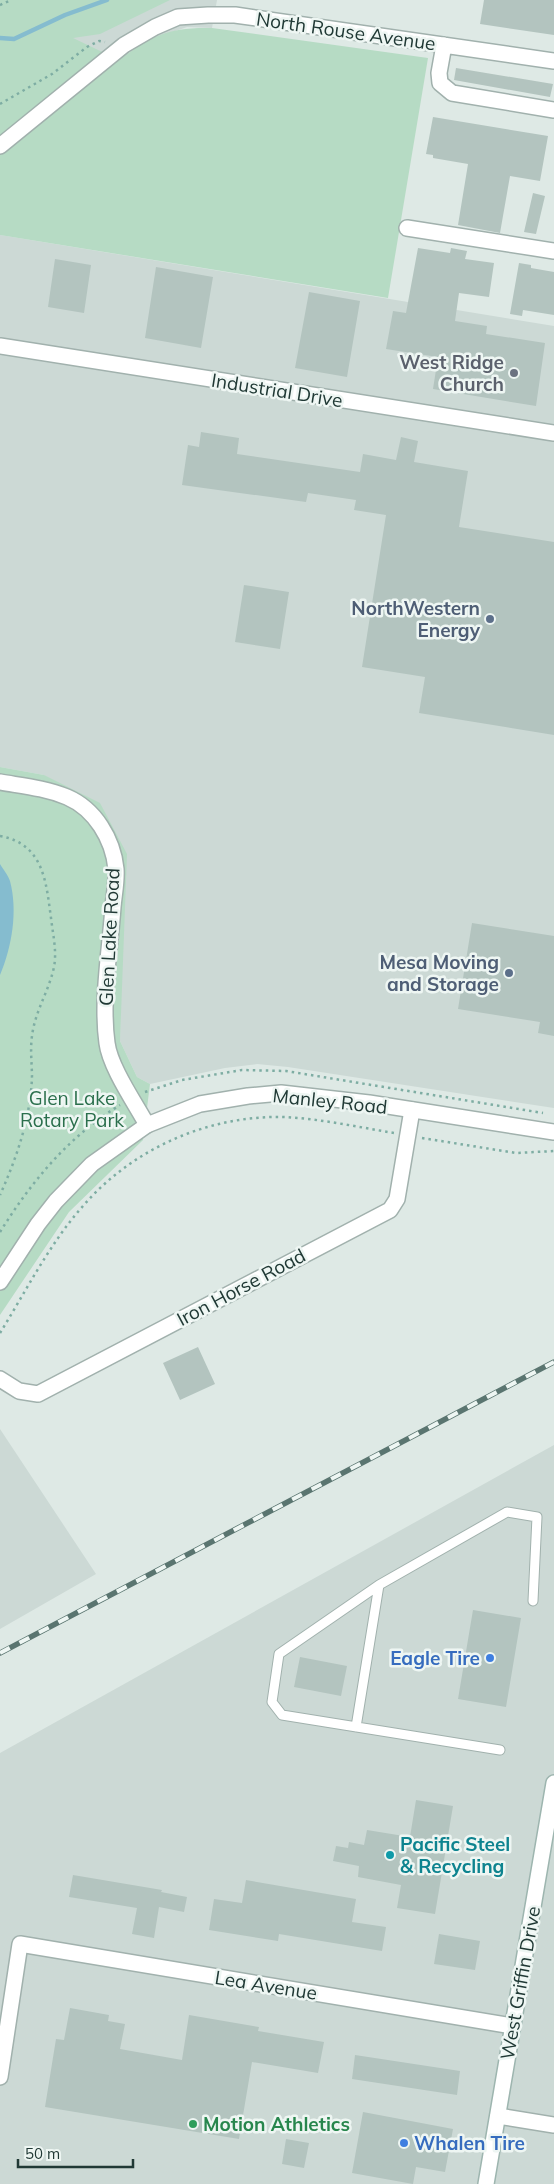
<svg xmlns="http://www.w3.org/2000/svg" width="554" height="2184" viewBox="0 0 554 2184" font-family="Mulish,sans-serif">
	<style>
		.built { fill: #ccd9d5 }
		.green { fill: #b6dbc4 }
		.water { fill: #85bccf }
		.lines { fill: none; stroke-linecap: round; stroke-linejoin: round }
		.stream { stroke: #85bccf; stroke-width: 4.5 }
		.building { fill: #b3c4bf }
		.service-casing { stroke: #a1b1ad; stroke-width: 11 }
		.minor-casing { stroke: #a1b1ad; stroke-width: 18 }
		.tertiary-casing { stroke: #a1b1ad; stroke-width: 18 }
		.secondary-casing { stroke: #9db5af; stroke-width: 18 }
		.path { stroke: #7eada3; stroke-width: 2.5; stroke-dasharray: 2.5 4; stroke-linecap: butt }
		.service { stroke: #fff; stroke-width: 9 }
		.minor { stroke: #fff; stroke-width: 15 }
		.tertiary { stroke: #fff; stroke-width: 15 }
		.secondary { stroke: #fff; stroke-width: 15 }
		.rail-casing { stroke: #5a7570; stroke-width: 5.5 }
		.rail { stroke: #eef6f3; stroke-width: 4; stroke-dasharray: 11; stroke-linecap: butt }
		.worship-dot { fill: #6b7280; stroke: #eef6f3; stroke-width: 2 }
		.service-dot { fill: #5c6f8a; stroke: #eef6f3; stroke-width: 2 }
		.shop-dot { fill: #3f7fe0; stroke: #eef6f3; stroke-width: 2 }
		.culture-dot { fill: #0f9aa8; stroke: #eef6f3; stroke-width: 2 }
		.leisure-dot { fill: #2e9e5b; stroke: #eef6f3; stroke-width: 2 }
		.labels { text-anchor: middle; stroke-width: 5; stroke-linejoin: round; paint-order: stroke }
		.street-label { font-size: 19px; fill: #203935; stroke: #eef6f3 }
		.worship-label { font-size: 19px; font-weight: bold; fill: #5b616d; stroke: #eef6f3; text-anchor: end }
		.service-label { font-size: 19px; font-weight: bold; fill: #4e5e75; stroke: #eef6f3; text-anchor: end }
		.park-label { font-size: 19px; fill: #2a6f4c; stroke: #eef6f3 }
		.shop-label { font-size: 19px; font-weight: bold; fill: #366cbe; stroke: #eef6f3; text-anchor: end }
		.culture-label { font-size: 19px; font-weight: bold; fill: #0d838f; stroke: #eef6f3; text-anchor: start }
		.leisure-label { font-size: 19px; font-weight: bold; fill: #27864d; stroke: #eef6f3; text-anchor: start }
	</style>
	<rect width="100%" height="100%" fill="#dee9e5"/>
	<!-- built -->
	<path class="built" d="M0,0H217L212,28L187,27L141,43L119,61L0,4Z
		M0,235L554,326V1108L288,1067L257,1064L225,1068L150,1084L137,1077L120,1041L121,977L44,775L0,767Z
		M0,1429L96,1574L0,1629Z
		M554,1445V2184H0V1753Z"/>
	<!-- green -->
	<path class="green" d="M0,0H170L100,34L73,38L119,60C152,35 169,27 212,28L428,58L388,298L0,235Z
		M0,767L44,775L100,803L127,854L120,1041L137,1077L150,1084L143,1140L69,1212L0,1315Z"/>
	<!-- water -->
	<path class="water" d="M0,864C3,869 8,875 10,881C18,911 12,947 0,975Z"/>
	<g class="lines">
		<!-- stream -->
		<path class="stream" d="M0,38L14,39L65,15L107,0"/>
	</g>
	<!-- building -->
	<path class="building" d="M484,0H554V35L480,24Z
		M456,68L553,84L550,97L454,80Z
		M433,117L548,136L540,181L510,176L500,233L458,225L468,164L433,158V155L426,154Z
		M533,193L545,196L536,234L524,232Z
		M418,248L450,253L451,248L467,251L465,259L494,263L489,297L459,293L455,321L487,326L486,334L545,343L536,406L433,389L438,357L386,349L393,311L406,313Z
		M55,259L91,265L84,313L48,307Z
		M519,263L531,265V268L554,272V315L523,310L522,316L510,314Z
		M156,267L213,277L201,348L145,338Z
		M309,292L360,301L347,377L295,368Z
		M201,432L239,438L237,454L360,472L363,454L396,460L401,437L418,441L414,462L468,471L459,527L554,542V735L419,713L425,677L362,667L386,515L354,510L356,500L308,493L306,502L182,485L188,445L199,447Z
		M244,585L289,592L280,649L235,642Z
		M472,923L554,936V1036L538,1033L540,1022L458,1009Z
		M198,1347L215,1384L180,1400L163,1363Z
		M473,1610L521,1618L506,1707L458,1699Z
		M300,1657L347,1666L341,1696L294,1687Z
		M416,1800L453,1806L435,1914L397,1908L401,1885L358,1877L359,1866L333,1861L336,1846L348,1848L349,1842L364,1845L367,1830L410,1837Z
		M73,1875L162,1890L161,1892L187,1897L184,1912L159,1907L154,1938L132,1934L137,1908L69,1897Z
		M246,1880L356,1899L352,1922L386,1927L382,1951L279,1934L278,1941L209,1930L214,1899L242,1903Z
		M439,1934L480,1941L475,1970L434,1964Z
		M70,2008L109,2015L108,2021L125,2024L120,2049L182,2060L189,2015L259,2027L258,2031L324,2042L318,2073L252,2062L239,2139L45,2107L56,2039L64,2040Z
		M355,2055L460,2071L457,2095L352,2079Z
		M363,2112L453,2129L445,2172L416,2167L413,2184L352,2173Z
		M286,2139L309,2143L304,2168L282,2164Z"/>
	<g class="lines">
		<defs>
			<path id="service" d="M356,1727L379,1585
				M500,1750L282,1715L272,1702L279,1654L379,1585L507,1512L537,1517L533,1601"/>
			<path id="minor" d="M444,45L439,73L440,83L452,93L554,110
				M0,146L124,45L155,27L178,17L208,15H235L554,61
				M407,228L554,251
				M0,346L554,433
				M0,782C23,786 45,788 67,797C95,809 113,839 116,869C117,881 114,895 113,907C110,950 101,1000 107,1043C110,1067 135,1103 147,1125
				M0,1379L19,1391L38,1394L390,1210L397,1199L412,1110
				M0,2077L20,1944L512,2026
				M498,2116L554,2125"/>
			<path id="tertiary" d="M0,1282L38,1224L56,1201L92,1164L147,1125L200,1104L248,1096L281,1093L369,1103L554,1132"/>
			<path id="secondary" d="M486,2184L554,1783"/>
		</defs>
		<!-- service casing -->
		<use href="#service" class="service-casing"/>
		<!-- minor casing -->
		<use href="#minor" class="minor-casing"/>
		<!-- tertiary casing -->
		<use href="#tertiary" class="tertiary-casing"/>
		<!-- secondary casing -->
		<use href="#secondary" class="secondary-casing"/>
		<!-- path -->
		<path class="path" d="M0,5L11,0
			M0,104L52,74L87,47L99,41L105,42
			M0,836C44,844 46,882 51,918C53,935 57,951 54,967C49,991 35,1011 32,1036C30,1050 32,1064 32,1078C30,1119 17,1157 0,1195
			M145,1092L182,1080L242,1070L286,1071L543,1113
			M422,1138L516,1153L554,1151
			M0,1232C32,1181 68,1137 120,1105
			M0,1333C26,1291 50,1243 83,1206C133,1148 209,1115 285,1117C321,1119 358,1127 394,1133"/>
		<!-- service -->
		<use href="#service" class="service"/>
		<!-- minor -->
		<use href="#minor" class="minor"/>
		<!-- tertiary -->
		<use href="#tertiary" class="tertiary"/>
		<!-- secondary -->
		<use href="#secondary" class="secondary"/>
		<defs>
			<path id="rail" d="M0,1653L554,1362"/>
		</defs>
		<!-- rail casing -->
		<use href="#rail" class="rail-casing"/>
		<!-- rail -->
		<use href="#rail" class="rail"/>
	</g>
	<!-- markers -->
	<circle class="worship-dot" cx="514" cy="373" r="5"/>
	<g class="service-dot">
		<circle cx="490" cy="619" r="5"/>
		<circle cx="509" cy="973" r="5"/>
	</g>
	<g class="shop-dot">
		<circle cx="490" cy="1658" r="5"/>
		<circle cx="404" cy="2143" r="5"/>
	</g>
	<circle class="culture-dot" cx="390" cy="1855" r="5"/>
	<circle class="leisure-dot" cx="193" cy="2124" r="5"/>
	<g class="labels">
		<!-- street labels -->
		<g class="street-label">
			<text transform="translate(346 31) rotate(8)" y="7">North Rouse Avenue</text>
			<text transform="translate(277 390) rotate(9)" y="7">Industrial Drive</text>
			<text transform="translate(109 937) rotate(-87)" y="7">Glen Lake Road</text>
			<text transform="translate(330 1101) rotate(6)" y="7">Manley Road</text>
			<text transform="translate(241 1287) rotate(-28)" y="7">Iron Horse Road</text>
			<text transform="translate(520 1983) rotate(-80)" y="7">West Griffin Drive</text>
			<text transform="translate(266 1985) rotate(9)" y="7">Lea Avenue</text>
		</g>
		<!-- worship labels -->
		<g class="worship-label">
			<text x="504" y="369">West Ridge<tspan x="504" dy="22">Church</tspan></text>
		</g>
		<!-- service labels -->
		<g class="service-label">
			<text x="480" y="615">NorthWestern<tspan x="480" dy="22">Energy</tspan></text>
			<text x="499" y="969">Mesa Moving<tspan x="499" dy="22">and Storage</tspan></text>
		</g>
		<!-- park labels -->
		<g class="park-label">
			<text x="72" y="1105">Glen Lake<tspan x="72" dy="22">Rotary Park</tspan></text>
		</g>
		<!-- shop labels -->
		<g class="shop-label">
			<text x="480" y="1665">Eagle Tire</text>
			<text x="414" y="2150" text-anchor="start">Whalen Tire</text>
		</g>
		<!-- culture labels -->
		<g class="culture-label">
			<text x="400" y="1851">Pacific Steel<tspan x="400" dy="22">&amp; Recycling</tspan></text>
		</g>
		<!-- leisure labels -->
		<g class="leisure-label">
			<text x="203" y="2131">Motion Athletics</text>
		</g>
	</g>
	<!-- scale -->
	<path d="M18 2159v8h115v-8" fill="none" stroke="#203935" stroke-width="2.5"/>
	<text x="25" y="2159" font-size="15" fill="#203935" stroke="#eef6f3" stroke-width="4" paint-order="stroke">50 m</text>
</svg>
